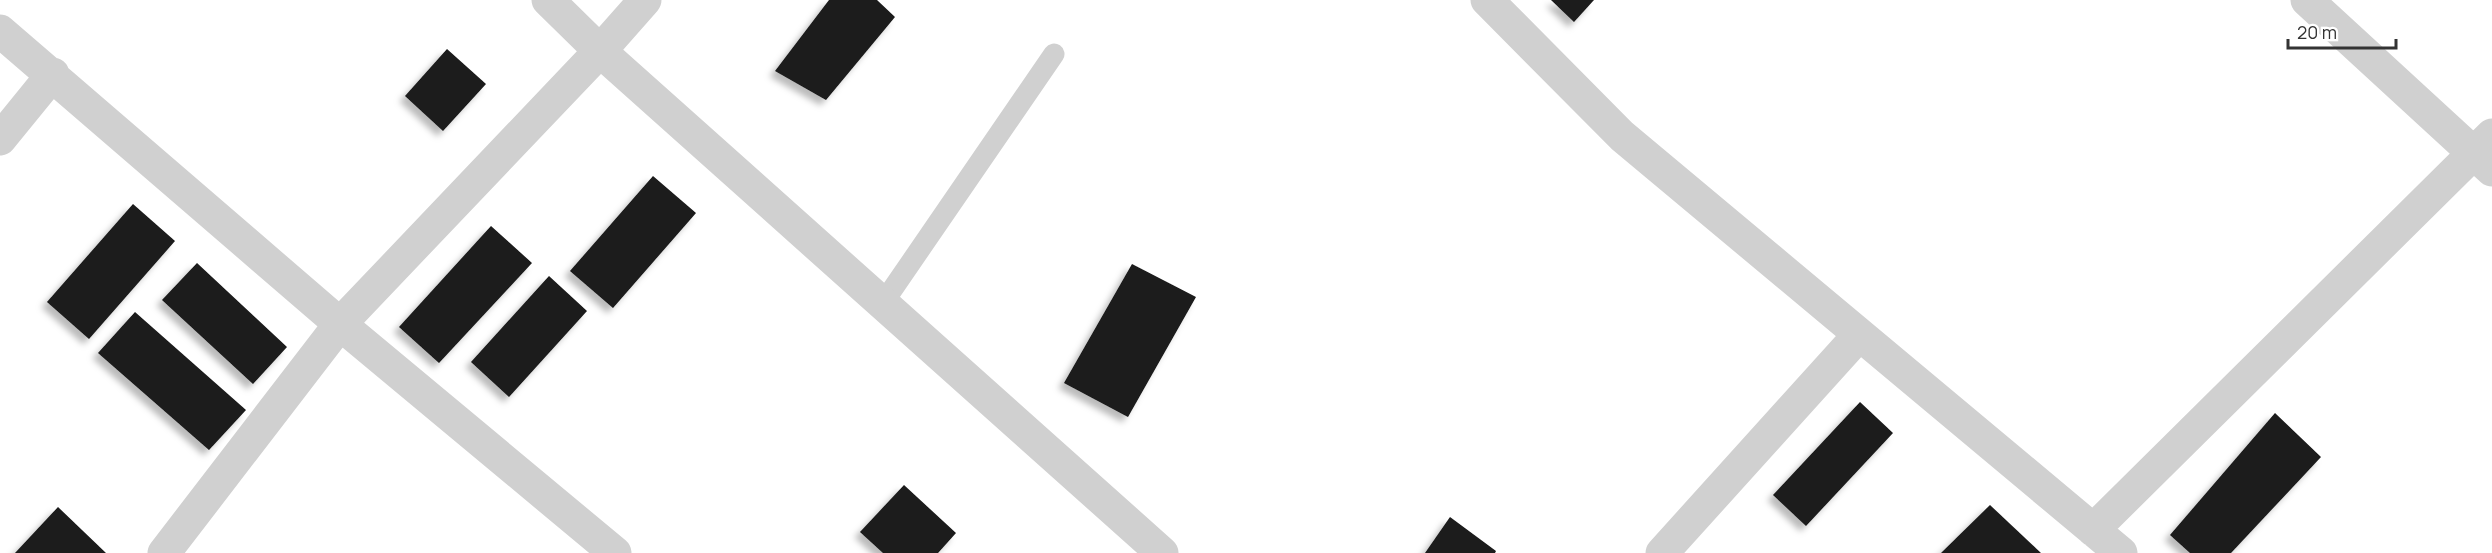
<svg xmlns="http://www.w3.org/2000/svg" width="2492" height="553" viewBox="0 0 2492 553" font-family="Manrope,sans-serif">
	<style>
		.building { fill: #1a1a1a; filter: url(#shadow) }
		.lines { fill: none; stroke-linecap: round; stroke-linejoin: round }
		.lane { stroke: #d0d0d0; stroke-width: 21 }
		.street { stroke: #d0d0d0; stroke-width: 33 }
	</style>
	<defs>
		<filter id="shadow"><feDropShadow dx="-5.5" dy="5.5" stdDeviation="3" flood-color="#0004"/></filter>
	</defs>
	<rect width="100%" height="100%" fill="#fff"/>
	<!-- building -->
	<path class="building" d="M829,0H877L895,17L826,100L775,71Z
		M1551,0H1594L1574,22Z
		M447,49L486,84L443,131L405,96Z
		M653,176L696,213L613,308L570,271Z
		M133,204L175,241L89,339L47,302Z
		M491,226L532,263L439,363L399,327Z
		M197,263L287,347L253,384L162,300Z
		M1132,264L1196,297L1128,417L1064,383Z
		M549,276L587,311L509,397L471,362Z
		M135,312L246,410L209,450L98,353Z
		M1860,402L1893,433L1806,526L1773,495Z
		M2275,413L2321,457L2231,553H2190L2170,535Z
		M904,485L956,533L938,553H883L860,532Z
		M1990,505L2041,553H1941Z
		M58,507L106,553H15Z
		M1450,517L1496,551L1495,553H1425Z"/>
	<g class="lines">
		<!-- lane -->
		<path class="lane" d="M883,303L1054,54"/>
		<!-- street -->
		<path class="street" d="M548,0L600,51L1162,553
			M1487,0L1622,136L2121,553
			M2307,0L2492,170
			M0,31L340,324L615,553
			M0,139L53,74
			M2093,530L2492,135
			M164,553L340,324L600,51L645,0
			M1662,553L1859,335"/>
	</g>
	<!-- scale -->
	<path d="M2288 39v9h108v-9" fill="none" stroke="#333333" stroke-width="3"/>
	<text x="2297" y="39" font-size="18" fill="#333333" stroke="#ffffff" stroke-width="4.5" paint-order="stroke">20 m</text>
</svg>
